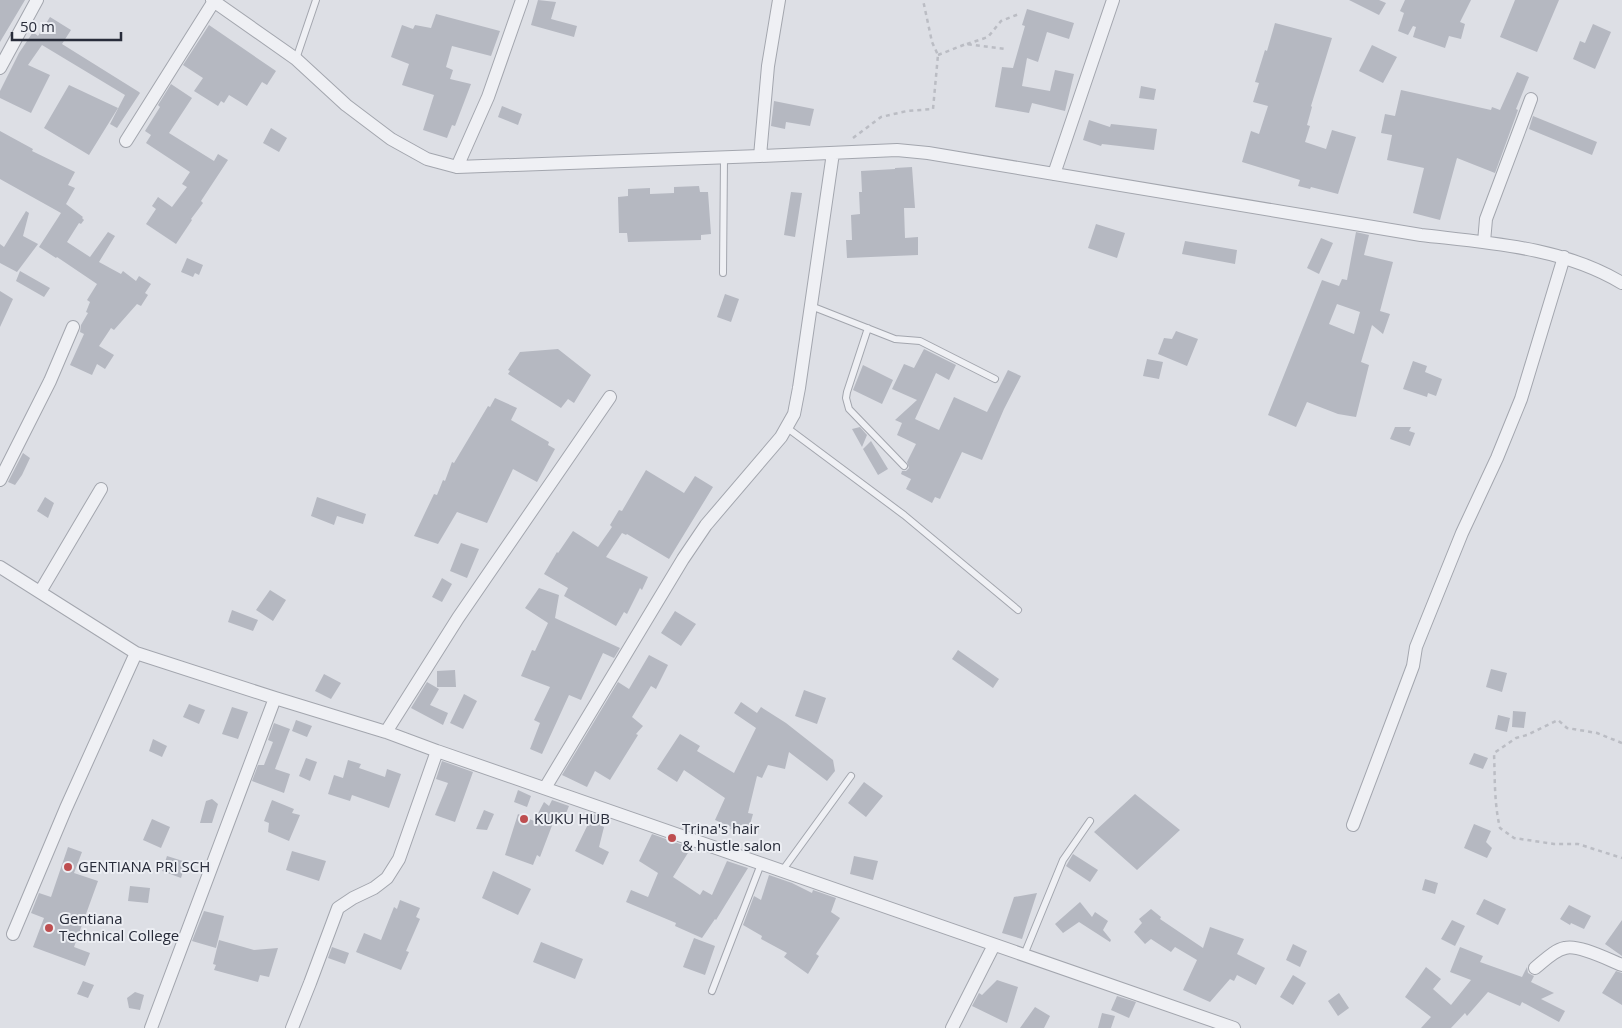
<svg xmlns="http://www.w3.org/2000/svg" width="1622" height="1028" viewBox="0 0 1622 1028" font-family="'Open Sans',sans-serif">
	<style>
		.building { fill: #b5b8c1; fill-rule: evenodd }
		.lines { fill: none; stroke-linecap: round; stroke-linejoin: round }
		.lane-casing { stroke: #a3a6ae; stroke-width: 8 }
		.street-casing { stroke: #a3a6ae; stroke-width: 14 }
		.path { stroke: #bbbdc4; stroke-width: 2.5; stroke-dasharray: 4 4; stroke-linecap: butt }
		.lane { stroke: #eff0f4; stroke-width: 6 }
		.street { stroke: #eff0f4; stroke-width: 12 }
		.poi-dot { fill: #be4e50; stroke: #eceef3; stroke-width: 2 }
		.labels { text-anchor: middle; stroke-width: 4; stroke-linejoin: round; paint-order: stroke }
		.poi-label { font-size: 15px; fill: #282c3a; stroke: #eceef3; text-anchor: start }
	</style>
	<rect width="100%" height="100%" fill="#dddfe5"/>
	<!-- building -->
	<path class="building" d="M0,0H25L0,42Z
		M538,0L556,2L551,19L577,26L574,37L531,25Z
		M1349,0H1379L1386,3L1379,15Z
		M1405,0H1471L1460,22L1465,24L1461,39L1449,36L1445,48L1413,37L1416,27L1413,26L1408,35L1398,31L1404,13L1400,11Z
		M1515,0H1559L1537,52L1500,37Z
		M1027,9L1074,23L1069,39L1047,32L1038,62L1027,58L1022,86L1050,91L1055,70L1074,74L1065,111L1032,103L1029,113L995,107L1002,67L1013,68L1025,26L1022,25Z
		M436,14L500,31L491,56L452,46L446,67L453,70L450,79L471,84L455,126L452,125L447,138L423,130L434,95L402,85L409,64L391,57L402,25L413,29L415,25L431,28Z
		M50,17L71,30L62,44L139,92L140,93L117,128L110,124L125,95L42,45L28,65L50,75L31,113L0,98V91L19,53L33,32L38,36Z
		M1275,23L1332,38L1311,106L1312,107L1307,125L1310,126L1305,142L1326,149L1332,130L1356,137L1338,194L1311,187L1310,189L1298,186L1300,180L1242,162L1251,131L1259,134L1268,106L1253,102L1259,83L1255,82L1265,50L1267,51Z
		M1593,24L1611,32L1595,69L1573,59L1580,41L1585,43Z
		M209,25L276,71L267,85L262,82L247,106L229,95L224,103L221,101L218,106L194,91L203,78L183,65Z
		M1372,45L1397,57L1383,83L1359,71Z
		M1517,72L1529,77L1516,109L1518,110L1495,173L1457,158L1440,220L1413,213L1424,168L1387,160L1392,135L1381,133L1385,114L1395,116L1401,90L1491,110L1492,107L1500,110Z
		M171,84L192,98L169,133L214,161L218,154L228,160L201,201L203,203L191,219L192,220L176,244L146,224L156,209L152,206L158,197L172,207L187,187L182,184L190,172L146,143L151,135L145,131L160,107L158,105Z
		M69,85L118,108L89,155L44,128Z
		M1141,86L1156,89L1154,100L1139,98Z
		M774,101L814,109L810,126L786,122L785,129L771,126Z
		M502,106L522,114L518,125L498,117Z
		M1533,116L1597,142L1592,155L1529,129Z
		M1089,120L1110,127L1111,124L1157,129L1154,150L1102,144L1101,146L1083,140Z
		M271,128L287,138L279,152L263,143Z
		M0,131L33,149L32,151L75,172L68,185L75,188L66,204L83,217L82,218L84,220L81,224L79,223L67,242L90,257L108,232L115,236L99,262L121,274L123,271L136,281L139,276L151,284L145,293L148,295L141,306L137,304L114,330L111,328L99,346L114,355L105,369L97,364L92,375L70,365L84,334L80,332L81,325L88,313L86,312L90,302L87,300L97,284L57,257L56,258L39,247L61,213L0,179Z
		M912,167L915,208H904L905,238L918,237V255L847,258L846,240H852L851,215L860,214L859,192H862L861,171L895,169V168Z
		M699,186L700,192H708L711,234L701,235V240L628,242L627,233H619L618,197L628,196V189L650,188V194L674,193V187Z
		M791,192L802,193L795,237L784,235Z
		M26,211L29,213L23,236L38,244L17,272L0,263V244L4,247Z
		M1096,224L1125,233L1117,258L1088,248Z
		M1356,232L1369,235L1364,255L1393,262L1380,311L1390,314L1383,334L1372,325L1361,362L1369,365L1356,417L1338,414L1307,402L1296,427L1268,415L1322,280L1339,286L1342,279L1347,280ZM1337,304L1360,312L1354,334L1329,324Z
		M1321,238L1333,243L1319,274L1307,268Z
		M1185,241L1237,250L1235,264L1182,254Z
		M187,258L203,265L199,275L195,273L193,277L181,272Z
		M20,271L50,288L44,297L16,281Z
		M0,291L13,299L0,327Z
		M725,294L739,299L731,322L717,317Z
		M1176,331L1198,339L1187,366L1158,354L1164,338L1172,339Z
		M558,349L591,375L574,403L568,399L561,408L508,374L510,371L508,370L520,352Z
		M924,349L956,365L949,380L936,373L915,419L939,430L954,397L987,412L1008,370L1021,376L1004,409L982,460L962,452L940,499L935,497L932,503L906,489L911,479L901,474L902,471H906L909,468L907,462L916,444L897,435L902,423L895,420L917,400L892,389L904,364L914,368Z
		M1147,359L1163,362L1159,379L1143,376Z
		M1413,361L1427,366L1425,372L1442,379L1436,396L1428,393L1427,397L1403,389Z
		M863,365L893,380L882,404L853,390Z
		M495,398L517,408L511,420L549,442L548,445L555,449L537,482L513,469L487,523L457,512L438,544L414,536L434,494L437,495L443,480L445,481L452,462L454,463L488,406L490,407Z
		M860,427L867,435L862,447L852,429Z
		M1395,427H1411L1409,431L1415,433L1410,446L1390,439Z
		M871,441L888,469L878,475L863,449Z
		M23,453L30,458L22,475L15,485L8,482Z
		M646,470L684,493L695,476L713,487L669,559L627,534L626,535L622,533L606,557L648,577L642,590L640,588L627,614L624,612L616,626L564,596L568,588L544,574L557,552L558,553L573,531L598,547L612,527L610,525L619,510L622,511Z
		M45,497L54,503L48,518L37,511Z
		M317,497L366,514L363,524L337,516L334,525L311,516Z
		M461,543L479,549L467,578L450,571Z
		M442,578L452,584L442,602L432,597Z
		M539,588L559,595L555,618L620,648L614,658L603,653L581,700L569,695L542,754L530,749L540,723L534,720L550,687L521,676L532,650L535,651L548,623L525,608Z
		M270,590L286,600L273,621L256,610Z
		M232,610L258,620L253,631L228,622Z
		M675,611L696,624L681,646L661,633Z
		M958,650L999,679L993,688L952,659Z
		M649,655L668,665L656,689L651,686L632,717L643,726L636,734L638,735L610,780L595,771L587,787L562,775L618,682L629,689Z
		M1491,669L1507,673L1502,692L1486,687Z
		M455,670L456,687H437V671Z
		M324,674L341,683L331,699L315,691Z
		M427,682L439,689L430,705L448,713L443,725L411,708Z
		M804,690L826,698L817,724L795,716Z
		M464,694L477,701L463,729L450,723Z
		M741,702L757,713L761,707L786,723L833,760L835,771L827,781L789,752L785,769L768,765L762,778L757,776L748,813L753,814L747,835L730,829L731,827L715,820L725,798L684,770L677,782L657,769L680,734L700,746L697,751L734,773L756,728L734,713Z
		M189,704L205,710L199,724L183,717Z
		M232,707L248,712L238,739L222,734Z
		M1513,711L1526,712L1524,728L1512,727Z
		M1498,715L1510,718L1507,732L1495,729Z
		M296,720L312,726L307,737L292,731Z
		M274,723L290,729L275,769L290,774L284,793L252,781L258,765H264L273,742L268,740Z
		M153,739L167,746L162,757L149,751Z
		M1474,753L1488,758L1483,769L1469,764Z
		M306,758L317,762L310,781L299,776Z
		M348,760L361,764L359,768L385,777L387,769L401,774L389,808L352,795L350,801L328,794L334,775L343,778Z
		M442,761L473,772L455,822L435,815L448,783L436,779Z
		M864,782L883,796L866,817L848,803Z
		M518,790L531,796L527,807L514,802Z
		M1135,794L1180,830L1137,870L1094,832Z
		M212,799L218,804L212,823H200L206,801Z
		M272,800L294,809L292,813L300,815L289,841L268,832L269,823L264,821Z
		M552,800L569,806L564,818L556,815L540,857L537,855L533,865L505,855L518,814L534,821L544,802L549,806Z
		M484,810L494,814L487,830L476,829Z
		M593,814L605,818L602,826L604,827L599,847L609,852L603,865L575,851Z
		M152,819L170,827L161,848L143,840Z
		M1474,824L1491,831L1486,842L1492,848L1487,858L1464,848Z
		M652,834L691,848L673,877L700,895L703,890L712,895L727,861L748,868L716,920L715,919L702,938L675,926L676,923L626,902L631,890L648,897L658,873L639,861Z
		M68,847L82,852L74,873L98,881L74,947L90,953L85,966L33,947L44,918L31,913L39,893L51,897Z
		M292,851L326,861L319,881L286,870Z
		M1073,854L1098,870L1090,882L1066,866Z
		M167,856L186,862L181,878L162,871Z
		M854,856L878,861L873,880L850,874Z
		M493,871L531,889L518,915L482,898Z
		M769,875L792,883L812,893L813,890L836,898L831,912L840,918L816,954L819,956L808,974L784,957L787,953L761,939L762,936L743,925L754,896L761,900Z
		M1425,879L1438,883L1435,894L1422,890Z
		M130,886L150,888L148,903L128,901Z
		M1037,893L1022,939L1002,933L1014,897Z
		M1484,899L1506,909L1498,925L1476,914Z
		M400,900L420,908L416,917L420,919L406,951L409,952L401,970L356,952L364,933L381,940L394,907L397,909Z
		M1080,902L1092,917L1095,912L1108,921L1103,930L1111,940L1110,942L1079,922L1063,933L1055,924Z
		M1569,905L1591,916L1584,929L1571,923L1570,925L1560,919Z
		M1151,909L1161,917L1160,919L1203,948L1210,927L1244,939L1237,954L1265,968L1256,985L1237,975L1234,981L1230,979L1210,1002L1183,990L1197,960L1175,947L1171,952L1151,939L1145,944L1134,932L1142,923L1139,919Z
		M204,911L224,916L216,948L192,941Z
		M1452,920L1465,926L1455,946L1441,939Z
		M1622,920V956L1605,944Z
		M694,938L715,946L705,975L683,967Z
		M219,940L254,950L278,948L269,977L260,975L258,982L214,970L216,965L213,964Z
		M541,942L583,959L575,979L533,962Z
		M1293,944L1307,951L1300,967L1286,960Z
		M332,947L349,953L345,964L328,958Z
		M1460,947L1483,956L1480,962L1522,977L1527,967L1528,973L1534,976L1531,982L1554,993L1541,999L1565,1011L1559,1022L1522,1002L1520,1006L1488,992L1467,1016L1465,1013L1451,1028H1421L1431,1017L1405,997L1426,967L1441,979L1433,989L1451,1005L1471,980L1450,972Z
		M1616,971L1622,973V1005L1602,993Z
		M1293,975L1306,983L1293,1005L1280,997Z
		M997,980L1018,987L1007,1023L972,1006L979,993L982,995Z
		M83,981L94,985L88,998L77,994Z
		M135,992L144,995L140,1010L129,1008L127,998Z
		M1339,993L1349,1008L1338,1016L1328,1001Z
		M1117,996L1136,1002L1129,1018L1111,1010Z
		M1035,1007L1050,1016L1044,1028H1020Z
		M1102,1013L1115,1016L1111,1028H1098Z"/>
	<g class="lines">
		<defs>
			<path id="lane" d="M296,59L316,0
				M723,273L724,158
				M811,306L895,339L920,341L995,379
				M868,328L847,392L846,398L849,409L904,466
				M786,427L904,515L1018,610
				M782,871L851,776
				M1024,955L1063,860L1090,821
				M712,991L761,864"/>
			<path id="street" d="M212,0L296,59L346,105L391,139L427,159L457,167L760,156L897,150L928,153L1421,235C1490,243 1562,247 1622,283
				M0,68L37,0
				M126,141L214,1
				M760,156L768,66L779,0
				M457,167L488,97L522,0
				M1054,174L1113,0
				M1484,242L1486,219L1531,99
				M0,480L50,381L73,327
				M0,567L136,653L275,698L386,732L437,751L1234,1028
				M40,592L101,489
				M386,732L458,618L610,397
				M545,788L683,559L706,525L781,437L794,414L799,388L833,153
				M1353,825L1404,690L1413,666L1416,647L1462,533L1497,458L1521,399L1564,257
				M13,934L66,808L136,653
				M1535,968C1544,961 1554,950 1565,948C1578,944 1609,960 1622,965
				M151,1028L275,698
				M292,1028L310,983L338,908L353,898L374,888L387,878L399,859L437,751
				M952,1028L994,945"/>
		</defs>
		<!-- lane casing -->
		<use href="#lane" class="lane-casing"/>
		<!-- street casing -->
		<use href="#street" class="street-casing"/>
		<!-- path -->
		<path class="path" d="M967,44L988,37L1001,21L1019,14
			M938,55L966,44L1005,49
			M853,138L881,117L907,111L933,109L938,55L932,42L923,0
			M1622,743L1597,733L1567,728L1558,720L1527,735L1516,738L1494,753C1495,778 1494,803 1500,828L1514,838L1554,844H1578L1622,858"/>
		<!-- lane -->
		<use href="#lane" class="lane"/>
		<!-- street -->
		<use href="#street" class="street"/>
	</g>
	<!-- markers -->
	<g class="poi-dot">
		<circle cx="524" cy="819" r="5"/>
		<circle cx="672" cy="838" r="5"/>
		<circle cx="68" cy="867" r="5"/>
		<circle cx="49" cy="928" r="5"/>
	</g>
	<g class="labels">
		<!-- poi labels -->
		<g class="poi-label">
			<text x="534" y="824">KUKU HUB</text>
			<text x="682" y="834">Trina's hair<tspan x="682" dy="17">&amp; hustle salon</tspan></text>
			<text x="78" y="872">GENTIANA PRI SCH</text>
			<text x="59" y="924">Gentiana<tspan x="59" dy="17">Technical College</tspan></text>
		</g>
	</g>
	<!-- scale -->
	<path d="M12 32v8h109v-8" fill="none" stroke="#282c3a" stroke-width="2.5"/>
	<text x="20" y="32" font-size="15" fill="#282c3a" stroke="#eceef3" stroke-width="4" paint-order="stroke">50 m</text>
</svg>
